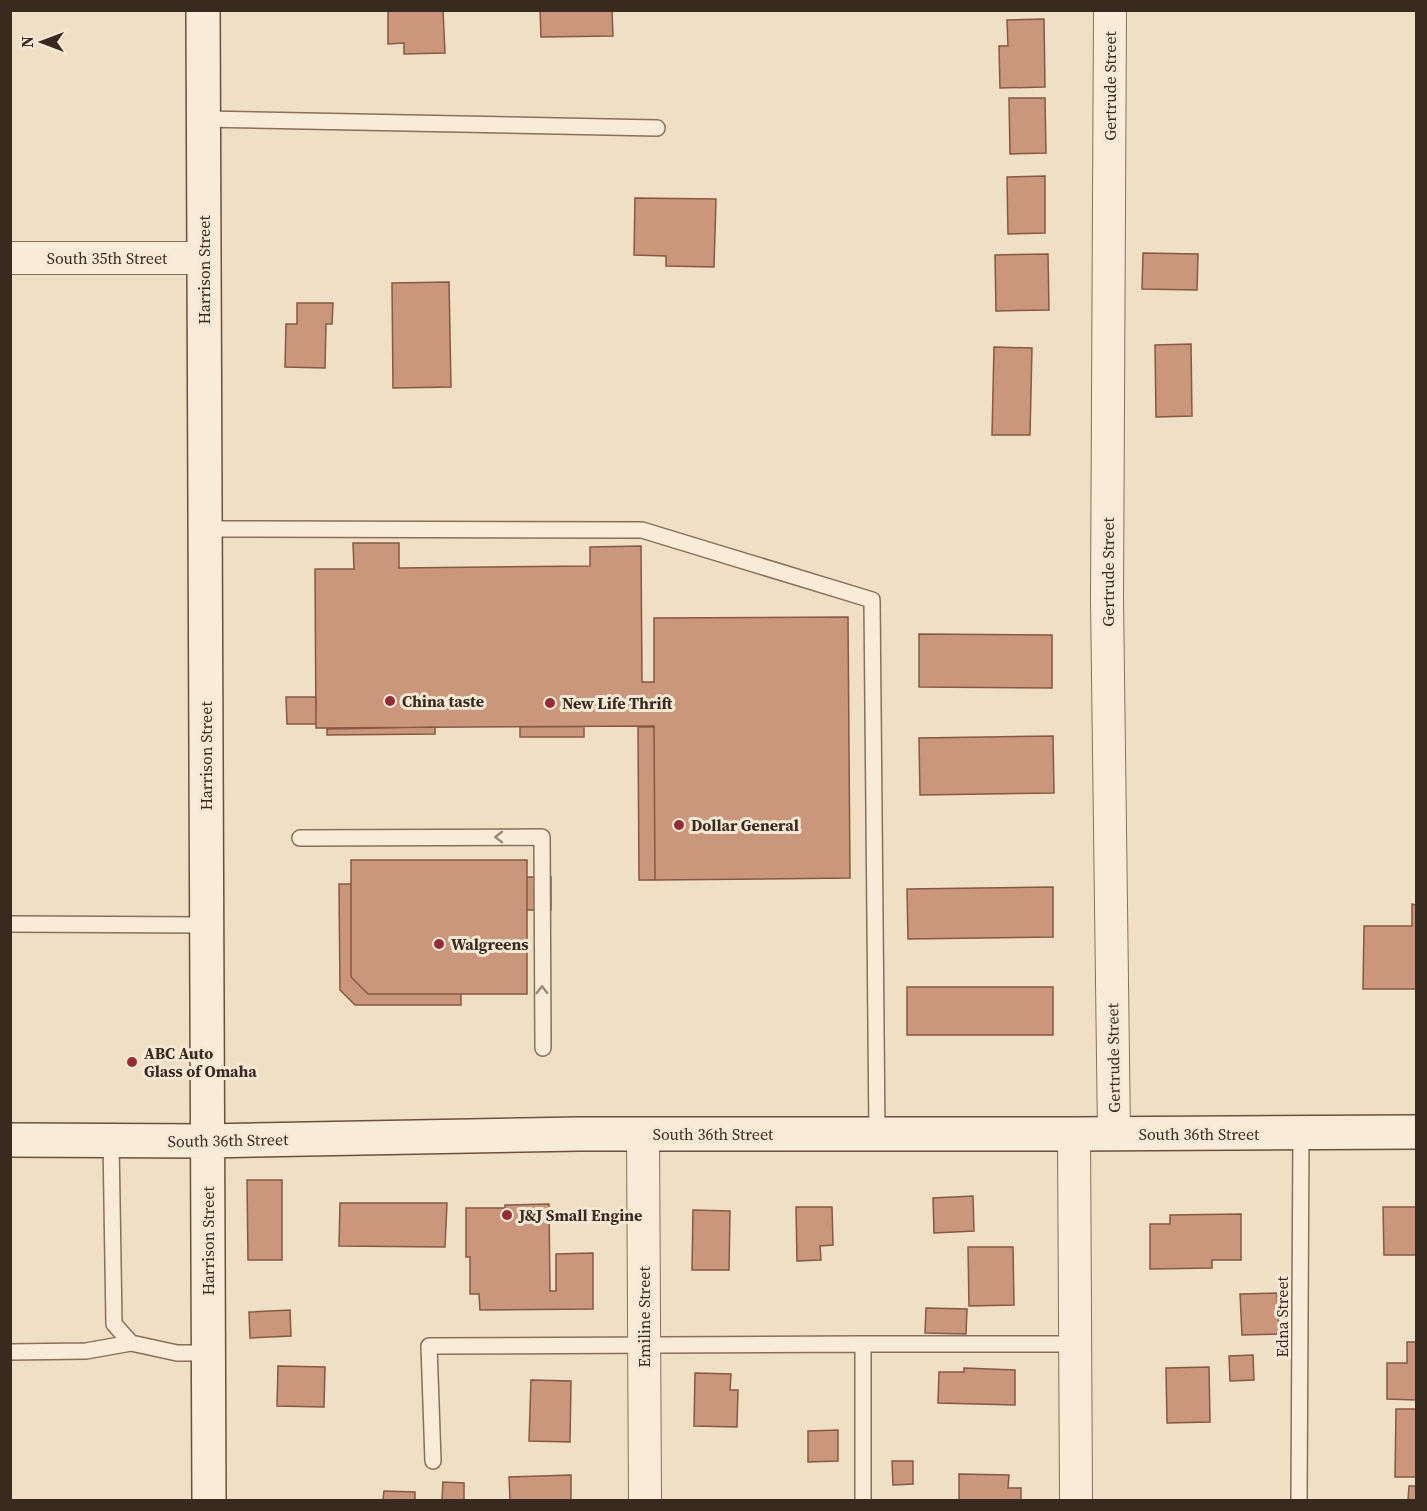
<svg xmlns="http://www.w3.org/2000/svg" width="1427" height="1511" viewBox="0 0 1427 1511" font-family="'Source Serif 4',serif">
	<style>
		.building { fill: #cb977c; stroke: #875842; stroke-width: 1.5 }
		.lines { fill: none; stroke-linecap: round; stroke-linejoin: round }
		.lane-casing { stroke: #88705b; stroke-width: 18 }
		.street-casing { stroke: #88705b; stroke-width: 34 }
		.secondary-casing { stroke: #6a513f; stroke-width: 36 }
		.lane { stroke: #f8ecd9; stroke-width: 15 }
		.street { stroke: #f8ecd9; stroke-width: 32 }
		.secondary { stroke: #f8ecd9; stroke-width: 33 }
		.oneway { stroke: #988b7c }
		.poi-dot { fill: #962c35; stroke: #f5e9d5; stroke-width: 2 }
		.labels { text-anchor: middle; stroke-width: 6; stroke-linejoin: round; paint-order: stroke }
		.street-label { font-size: 16px; fill: #392a1f; stroke: #f5e9d5 }
		.poi-label { font-size: 16px; font-weight: bold; fill: #392a1f; stroke: #f5e9d5; text-anchor: start }
	</style>
	<rect width="100%" height="100%" fill="#eedfc5"/>
	<!-- building -->
	<path class="building" d="M388,10H443L445,53L404,54V43L388,44Z
		M540,10H612L613,36L541,37Z
		M1044,19L1045,87L1000,88L999,46H1008L1007,20Z
		M1009,98H1045L1046,153L1010,154Z
		M1045,176V233L1008,234L1007,177Z
		M635,198L716,199L714,267L666,266V256L634,255Z
		M1143,253L1198,254L1197,290L1142,289Z
		M1048,254L1049,310L996,311L995,255Z
		M449,282L451,387L393,388L392,283Z
		M297,303H333L332,324H326L325,368L285,367L286,324H297Z
		M1191,344L1192,416L1156,417L1155,345Z
		M994,347L1032,348L1030,435H992Z
		M353,543H399V568L590,566V547L641,546L642,682H654V618L848,617L850,878L655,880L654,726L316,728L315,569H354Z
		M919,634L1052,635V688L919,687Z
		M286,697H316V724H287Z
		M435,727V734L327,735V729Z
		M520,727H584V737H520Z
		M638,727H654L655,880H639Z
		M1053,736L1054,793L920,795L919,738Z
		M351,860H527V994H368L351,977Z
		M527,877H551V910H527Z
		M339,884H351V977L368,994H461V1005H355L340,990Z
		M1053,887V937L908,939L907,889Z
		M1412,904L1416,905V989H1363L1364,926H1412Z
		M907,987H1053V1035H907Z
		M247,1180H282V1260H248Z
		M973,1196L974,1231L934,1233L933,1198Z
		M340,1203H447L445,1247L339,1246Z
		M549,1204L550,1291H556V1254L593,1253V1309L480,1310L479,1294H470V1257H466V1208H505V1205Z
		M796,1207H832L833,1245L820,1246L821,1260L797,1261Z
		M1383,1207H1416V1255H1384Z
		M693,1210L730,1211L729,1270H692Z
		M1241,1214V1260H1212V1268L1150,1269V1224H1170V1215Z
		M968,1247H1013L1014,1305L969,1306Z
		M1277,1293L1279,1334L1242,1335L1240,1294Z
		M926,1308L967,1309L966,1334L925,1333Z
		M290,1310L291,1336L250,1338L249,1312Z
		M1407,1342H1416V1400L1387,1399V1363H1407Z
		M1253,1355L1254,1380L1230,1381L1229,1356Z
		M278,1366L325,1367L324,1407L277,1406Z
		M1209,1367L1210,1422L1167,1423L1166,1368Z
		M964,1368L1015,1370V1405L938,1403L939,1372H964Z
		M695,1373L731,1374L730,1390H738L737,1427L694,1426Z
		M531,1380L571,1381L570,1442L529,1441Z
		M1396,1409H1416V1477H1395Z
		M838,1430V1461L808,1462V1431Z
		M892,1461H913V1484L893,1485Z
		M959,1474L1009,1475L1008,1488H1021V1500H959Z
		M571,1475V1500H510L509,1477Z
		M443,1482L464,1483V1500H442Z
		M1409,1486H1416V1500H1408Z
		M384,1491L415,1492V1500H383Z"/>
	<g class="lines">
		<defs>
			<path id="lane" d="M203,119L657,128
				M205,529L642,530L872,600L877,1134
				M300,838L542,837L543,1048
				M10,924L206,925
				M111,1141L114,1324L131,1343L177,1353H208
				M863,1344V1500
				M10,1352L86,1351L131,1343
				M433,1461L429,1346L863,1344H1075
				M1299,1500L1301,1133"/>
			<path id="street" d="M1110,10L1107,599L1114,1134
				M10,258H204
				M643,1134L645,1500
				M1074,1134L1076,1500"/>
			<path id="secondary" d="M203,10L209,1500
				M10,1140L207,1141L579,1134H1074L1416,1132"/>
		</defs>
		<!-- lane casing -->
		<use href="#lane" class="lane-casing"/>
		<!-- street casing -->
		<use href="#street" class="street-casing"/>
		<!-- secondary casing -->
		<use href="#secondary" class="secondary-casing"/>
		<!-- lane -->
		<use href="#lane" class="lane"/>
		<!-- street -->
		<use href="#street" class="street"/>
		<!-- secondary -->
		<use href="#secondary" class="secondary"/>
	</g>
	<!-- one-way arrows -->
	<defs><path id="oneway-chevron" d="M-2-3.5L2.5 0L-2 3.5" fill="none" stroke-width="1.6" stroke-linecap="round" stroke-linejoin="round" transform="scale(1.5)"/></defs>
	<g class="oneway">
		<use href="#oneway-chevron" transform="translate(499 837) rotate(180)"/>
		<use href="#oneway-chevron" transform="translate(542 990) rotate(-90)"/>
	</g>
	<!-- markers -->
	<g class="poi-dot">
		<circle cx="390" cy="701" r="6"/>
		<circle cx="550" cy="703" r="6"/>
		<circle cx="679" cy="825" r="6"/>
		<circle cx="439" cy="944" r="6"/>
		<circle cx="132" cy="1062" r="6"/>
		<circle cx="507" cy="1215" r="6"/>
	</g>
	<g class="labels">
		<!-- street labels -->
		<g class="street-label">
			<text transform="translate(1110 86) rotate(-90)" y="6">Gertrude Street</text>
			<text x="107" y="264">South 35th Street</text>
			<text transform="translate(204 270) rotate(-90)" y="6">Harrison Street</text>
			<text transform="translate(1108 572) rotate(-90)" y="6">Gertrude Street</text>
			<text transform="translate(206 756) rotate(-90)" y="6">Harrison Street</text>
			<text transform="translate(1113 1058) rotate(-91)" y="6">Gertrude Street</text>
			<text x="713" y="1140">South 36th Street</text>
			<text x="1199" y="1140">South 36th Street</text>
			<text transform="translate(228 1140) rotate(-1)" y="6">South 36th Street</text>
			<text transform="translate(208 1241) rotate(-90)" y="6">Harrison Street</text>
			<text transform="translate(644 1317) rotate(-90)" y="6">Emiline Street</text>
			<text transform="translate(1282 1317) rotate(-90)" y="6">Edna Street</text>
		</g>
		<!-- poi labels -->
		<g class="poi-label">
			<text x="402" y="707">China taste</text>
			<text x="562" y="709">New Life Thrift</text>
			<text x="691" y="831">Dollar General</text>
			<text x="451" y="950">Walgreens</text>
			<text x="144" y="1059">ABC Auto<tspan x="144" dy="18">Glass of Omaha</tspan></text>
			<text x="519" y="1221">J&amp;J Small Engine</text>
		</g>
	</g>
	<!-- border -->
	<rect width="1427" height="1511" fill="none" stroke="#392a1f" stroke-width="24"/>
	<!-- north arrow -->
	<g transform="translate(42 42) rotate(270)" stroke="#f5e9d5" stroke-width="4.5" paint-order="stroke">
	<path d="M0-4.5L10 22L0 15L-10 22Z" fill="#392a1f"/>
	<text y="-9" font-size="16" font-weight="bold" text-anchor="middle" fill="#392a1f">N</text>
	</g>
</svg>
